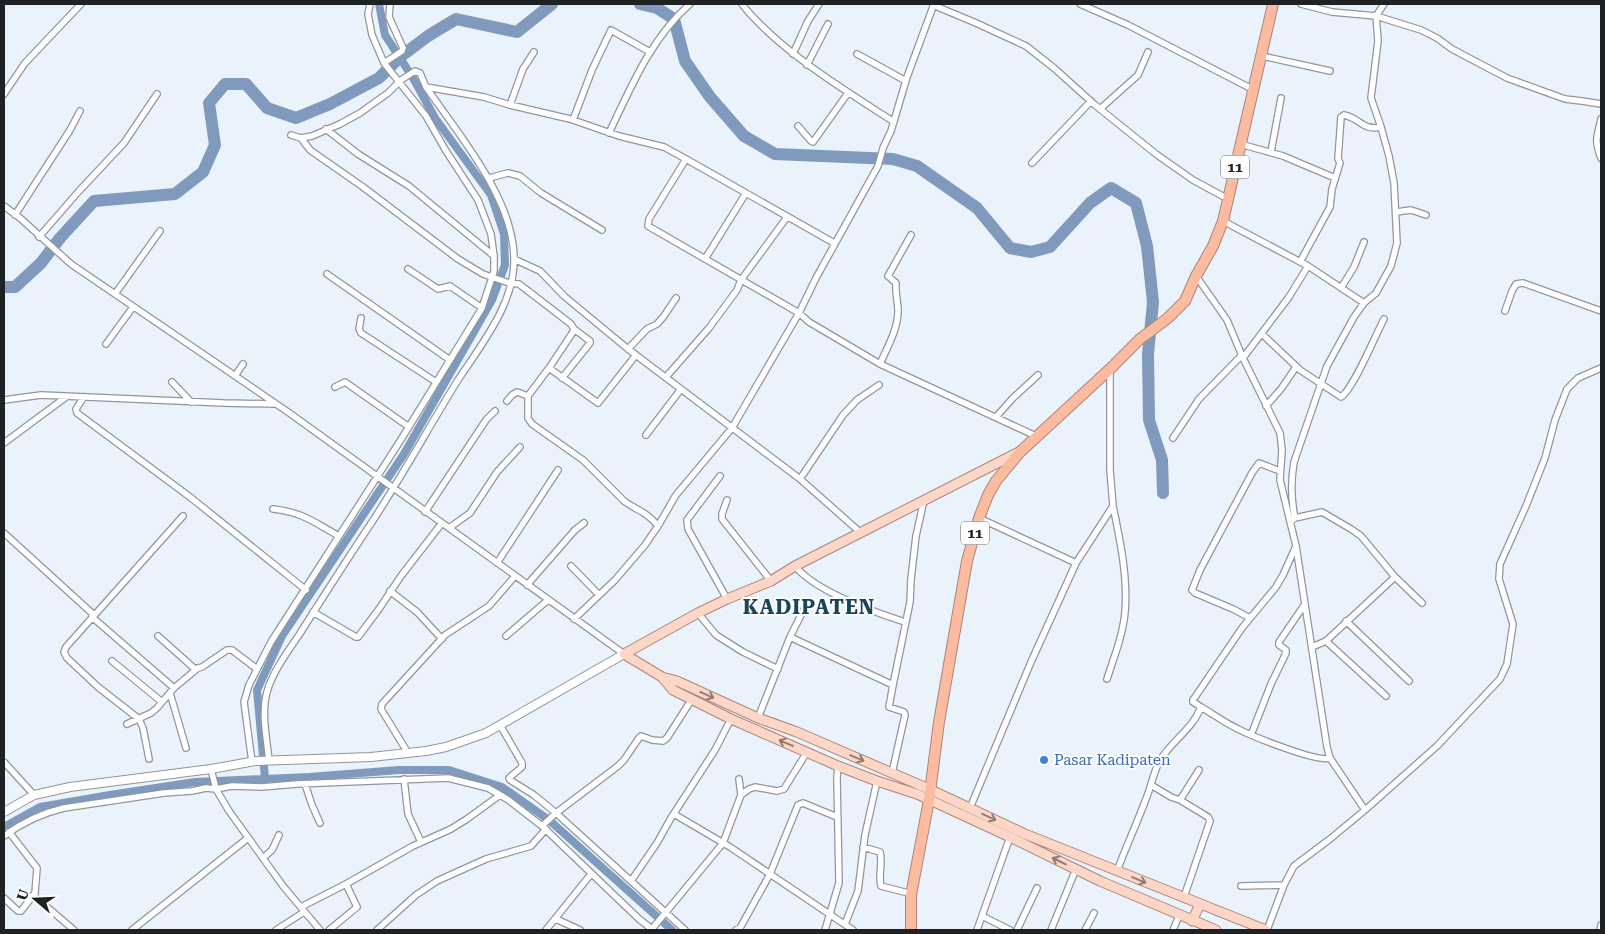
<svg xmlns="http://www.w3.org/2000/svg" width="1605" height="934" viewBox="0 0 1605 934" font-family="'Roboto Serif',serif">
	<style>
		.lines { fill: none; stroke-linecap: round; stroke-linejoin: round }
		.canal { stroke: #7f9abc; stroke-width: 8 }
		.river { stroke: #7f9abc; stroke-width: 12 }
		.street-casing { stroke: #8f969e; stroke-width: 8 }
		.secondary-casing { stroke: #8f969e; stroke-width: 10 }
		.primary-casing { stroke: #ad8576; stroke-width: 11 }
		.highway-casing { stroke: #ad8576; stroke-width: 12 }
		.street { stroke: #fff; stroke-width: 5.5 }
		.secondary { stroke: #fff; stroke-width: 8 }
		.primary { stroke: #fcd6c7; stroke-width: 9 }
		.highway { stroke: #fabba1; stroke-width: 10 }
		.oneway { stroke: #8e7c76 }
		.shop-dot { fill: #3f7fe0; stroke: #fefefe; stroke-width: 2 }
		.labels { text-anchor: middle; stroke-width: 4; stroke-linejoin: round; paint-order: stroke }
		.shield { fill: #fefefe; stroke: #626466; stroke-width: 1 }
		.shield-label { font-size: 14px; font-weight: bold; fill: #1f2225 }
		.shop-label { font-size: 15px; fill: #366cbe; stroke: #fefefe; text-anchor: start }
		.district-label { font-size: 20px; font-weight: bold; letter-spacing: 1px; fill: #19445a; stroke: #fefefe }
	</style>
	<rect width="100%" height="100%" fill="#eaf2fb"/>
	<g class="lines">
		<!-- canal -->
		<path class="canal" d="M265,778L257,690L282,636L404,454L492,300L505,265L504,234L491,195L435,118L413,78L385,35L379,4
			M4,827L40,807L110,795L195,782L309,777L399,770H449L502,787L549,820L672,930"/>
		<!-- river -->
		<path class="river" d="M640,4L657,8L674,19L685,61L710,97L744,136L775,154L893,159L917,166L977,208L1010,248L1031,252L1050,247L1090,203L1111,188L1136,203L1147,246L1153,302L1148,354L1149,420L1162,460L1163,493
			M4,287H15L41,263L60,238L94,201L175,194L203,172L215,145L209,103L225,84H246L267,108L296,118L330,104L379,78L400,57L428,36L456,19L517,32L552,4"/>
		<defs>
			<path id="street" d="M742,4C752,18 764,28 777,40C813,71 854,96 894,122
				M1080,4L1128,25L1252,89
				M1301,4L1332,12L1376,16L1421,30L1437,38L1452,49L1507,78L1565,99L1582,101L1601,104
				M933,5L976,23L1026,46L1054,68L1095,105L1156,154L1193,180L1228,199
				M793,54L808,21L819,4
				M857,54L906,81
				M1262,56L1330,71
				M384,63L402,51L403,48L389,17L390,4
				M807,65L828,24
				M4,94L25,63L81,4
				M510,105L523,69L534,52
				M1100,109L1138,75L1148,52
				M1601,119C1597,137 1594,140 1601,158
				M573,120L592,70L611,30L650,52
				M798,126L811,141L813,142L848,93
				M326,129L358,154L409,186L494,256
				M609,133C631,87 651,38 690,4
				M291,135L301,138L312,136L340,124L360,113L388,93L401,80L415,71L420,73L426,87L484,97L510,105L570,119L619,136L664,147L686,159L649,219L648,226L799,313L809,322L880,364L1038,437
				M301,138L310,150L363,187L458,259L483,274L509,283L519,284L571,324L574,329L573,332L549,368
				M1241,143L1247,146L1283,156L1335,178
				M1271,152L1281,98
				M686,159L834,243
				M1032,163L1091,101
				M489,178L508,173L520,176L541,193L602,230
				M4,206L20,218L71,264L288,412L624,654
				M1396,212L1411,210L1426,215
				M15,215L70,130L80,111
				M1223,221L1308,266L1364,303
				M39,237L79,191L124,143L157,94
				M514,259L540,271L564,296L628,349L800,479L861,533
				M705,259L746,193
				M1300,262L1330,207L1332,189L1340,163L1338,159L1341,117L1344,115C1360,118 1362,131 1381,127
				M408,269L438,289L450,286L482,308
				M327,274L450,360
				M1196,276L1227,320L1243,358L1280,433L1282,450L1280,480L1296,546L1327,747L1330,758L1365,810L1330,839L1294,866L1284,885L1267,930
				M1341,288L1354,267L1364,242
				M115,294L160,231
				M1505,311L1512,291L1516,284L1523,283L1601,311
				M361,318L359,329L361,333L436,382
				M1262,334L1300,370L1341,397C1354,388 1375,336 1384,319
				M106,344L133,307
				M628,349L647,329L657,324L664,316L676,298
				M1243,358L1289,297L1308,266
				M880,364C887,348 898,329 898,311C898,302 895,293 896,283L888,276L911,235
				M235,376L243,364
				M666,377L709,328L737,290L741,280L787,217
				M562,378L590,343V341L574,329
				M172,382L191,402
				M335,387L345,382L409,427
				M528,396L549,368L598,403L636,355
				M84,397L76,409L77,413L190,497L306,590
				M4,400L41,395L224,403L275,404
				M507,401L512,395L517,392L528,396V418L532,424L583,460L624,501C638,511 647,512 658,526
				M1266,406L1281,389L1296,367
				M996,417L1013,398L1038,375
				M646,435L681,389
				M1173,438L1199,399L1242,355
				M4,443L66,397
				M720,476L687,520L688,529L727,599
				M800,479L843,415L857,400L879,385
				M727,500L722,514V519L771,581
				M273,509C303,512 315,523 339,536
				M425,512L486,420L495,411
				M979,518L1076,563
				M1295,518L1322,512L1351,529L1361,536L1395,577L1422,603
				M1290,522L1295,518C1291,500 1291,480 1294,462L1327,366L1354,317L1364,303L1376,293L1391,266L1397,243L1394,183L1389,156L1381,127L1371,98L1378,41L1376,16L1384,4
				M449,528L470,513L497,472L520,447
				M4,533L94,615
				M497,563L558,470
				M571,566L599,595
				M795,566C816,592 874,612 905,622
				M527,585L575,530L584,523
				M390,591L417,612L442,639
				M313,612L356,637H358L379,609L401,576L442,523
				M698,613L716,635L743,652L778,669
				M92,617L174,688
				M1250,618L1233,609L1195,593L1192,590L1200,570L1252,473L1259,463L1280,471
				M574,619L615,580L645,545L658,526L676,495L732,428L799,313L816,278L878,166L883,148L891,131L907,77L934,4
				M1346,621L1409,681
				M158,636L195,669L202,667L227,650H232L257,669
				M506,636L548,600
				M790,637L803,611
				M1326,641L1386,696
				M1312,647L1326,641L1395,577
				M112,661L162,702
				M1107,679C1114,657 1123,635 1125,612C1128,577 1120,540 1113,506
				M170,693L186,748
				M1201,707C1213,714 1225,723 1238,729C1252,736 1318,763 1330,758
				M758,718L790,637L893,685L910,602L911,579L916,536L924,500
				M127,724L151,713L157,708L174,688L198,668
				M500,725L522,763V767L509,778L510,780L534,795L556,813L685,930
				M1251,735L1271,684L1286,653V650L1279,645V642L1305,604
				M408,753L381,709L382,704L445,635L489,606L515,576
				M149,759L143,728L139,719L98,687L67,658L64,652L66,647L183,516
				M269,761C267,739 261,714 267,692C272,673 288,651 299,635C321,600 343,566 366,531C399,482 427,430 458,380C481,345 515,303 514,259C514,199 459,135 426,87
				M4,762L34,795
				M252,762L244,702L249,685L271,642L402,438L482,308L494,271V256L491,234L478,200L446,151L426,116L384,63L372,35L368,14L370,4
				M211,769L216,789L229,811L283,886L320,930
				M892,773L905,715L904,712L889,707L893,685
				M404,779L408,814L421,842
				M739,779L741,795
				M305,784L312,805L320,823
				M1151,785L1171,797L1180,800
				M970,808L1031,662L1076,563L1113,506L1110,470V369
				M1365,810L1437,746L1500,679L1507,664L1513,624L1499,579L1500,564L1526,506L1545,458L1555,420L1567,389L1578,378L1601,368
				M674,814L730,847L853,930
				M542,826L556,813L618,766L624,760L639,738L641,736L652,740L663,741L667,738L692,699
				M4,836C23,822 42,813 64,808L164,793L192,791L206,788L216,789L232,786L262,787L297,784L448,778L488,788L507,799L542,826L639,919L653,930
				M863,847L880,852C883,863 878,875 881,886L912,894
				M263,858L272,850L279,835
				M1117,871C1126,847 1137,823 1146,799C1151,787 1153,774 1159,762C1170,742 1193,729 1201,707L1193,702V700L1242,628L1276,587L1283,575L1296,546
				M631,881L657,843L671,818L715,750L731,719
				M1241,886L1284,885
				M33,895L74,930
				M1184,897L1210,821L1208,817L1180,800L1199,770
				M4,898L18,911H21L35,893L37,868L9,832
				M301,907L346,884
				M982,916L1010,930
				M556,919L580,930
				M845,924L858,891L865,835L877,781
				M652,929L723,843L741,795L749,789L755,787L777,791L784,789L807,752
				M132,930L248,838
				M276,930L304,912
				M329,930L357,907L346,884L413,846L451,829L467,819L500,795
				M377,930L416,895L437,881L486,859L531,846L546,829
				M546,930L591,874
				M736,930L740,928L770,874L798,805L803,803L837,817
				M825,930L839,883L837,778L838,766
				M977,930L1010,837
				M1017,930L1037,888
				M1051,930L1076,869
				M1085,930L1094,913
				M1173,930L1179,916
				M1600,930L1601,925"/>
			<path id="secondary" d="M4,812L34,795L70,787L211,769L256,761L371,757L426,751L446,747L486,733L624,654"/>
			<path id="primary" d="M624,654L662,677L677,681L758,718L797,732L929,789L1025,834L1266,930
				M624,654L698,613L727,599L771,581L795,566L1019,452
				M662,677L673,690L731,719L838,766L877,781L917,794L1010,837L1100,881L1216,930
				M1192,921L1200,904"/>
			<path id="highway" d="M911,930V895L929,800L939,722L967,561L979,518L988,495L996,481L1020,452L1110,369L1140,339L1168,318L1185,301L1196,276L1213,246L1223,221L1273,4"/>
		</defs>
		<!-- street casing -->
		<use href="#street" class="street-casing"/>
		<!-- secondary casing -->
		<use href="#secondary" class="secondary-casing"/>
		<!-- primary casing -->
		<use href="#primary" class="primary-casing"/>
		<!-- highway casing -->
		<use href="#highway" class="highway-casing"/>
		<!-- street -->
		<use href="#street" class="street"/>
		<!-- secondary -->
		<use href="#secondary" class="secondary"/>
		<!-- primary -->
		<use href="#primary" class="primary"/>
		<!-- highway -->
		<use href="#highway" class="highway"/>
	</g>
	<!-- one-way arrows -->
	<defs><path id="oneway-shaft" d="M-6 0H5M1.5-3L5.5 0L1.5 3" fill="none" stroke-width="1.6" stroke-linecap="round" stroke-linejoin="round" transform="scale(1.25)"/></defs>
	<g class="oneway">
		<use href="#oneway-shaft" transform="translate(707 695) rotate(24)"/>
		<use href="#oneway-shaft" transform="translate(786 743) rotate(-157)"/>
		<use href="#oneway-shaft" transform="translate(857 758) rotate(23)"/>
		<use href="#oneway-shaft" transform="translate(989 817) rotate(25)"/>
		<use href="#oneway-shaft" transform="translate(1059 861) rotate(-154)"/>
		<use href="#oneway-shaft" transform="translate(1139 880) rotate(22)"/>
	</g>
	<!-- markers -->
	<circle class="shop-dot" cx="1044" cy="760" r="5"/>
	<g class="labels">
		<!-- shield labels -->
		<g class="shield">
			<rect x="1221" y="155.5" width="28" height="23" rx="4"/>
			<rect x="961" y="521.5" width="28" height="23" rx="4"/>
		</g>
		<g class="shield-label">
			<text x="1235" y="172">11</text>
			<text x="975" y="538">11</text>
		</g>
		<!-- shop labels -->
		<g class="shop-label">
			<text x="1054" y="765">Pasar Kadipaten</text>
		</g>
		<!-- district labels -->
		<g class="district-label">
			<text x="809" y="614">KADIPATEN</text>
		</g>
	</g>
	<!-- border -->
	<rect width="1605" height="934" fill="none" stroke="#1f2225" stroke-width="10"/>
	<!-- north arrow -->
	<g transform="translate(35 899) rotate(289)" stroke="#fefefe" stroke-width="4" paint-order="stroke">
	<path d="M0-4L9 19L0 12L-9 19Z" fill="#1f2225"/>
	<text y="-8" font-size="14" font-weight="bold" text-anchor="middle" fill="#1f2225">U</text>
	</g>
</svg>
